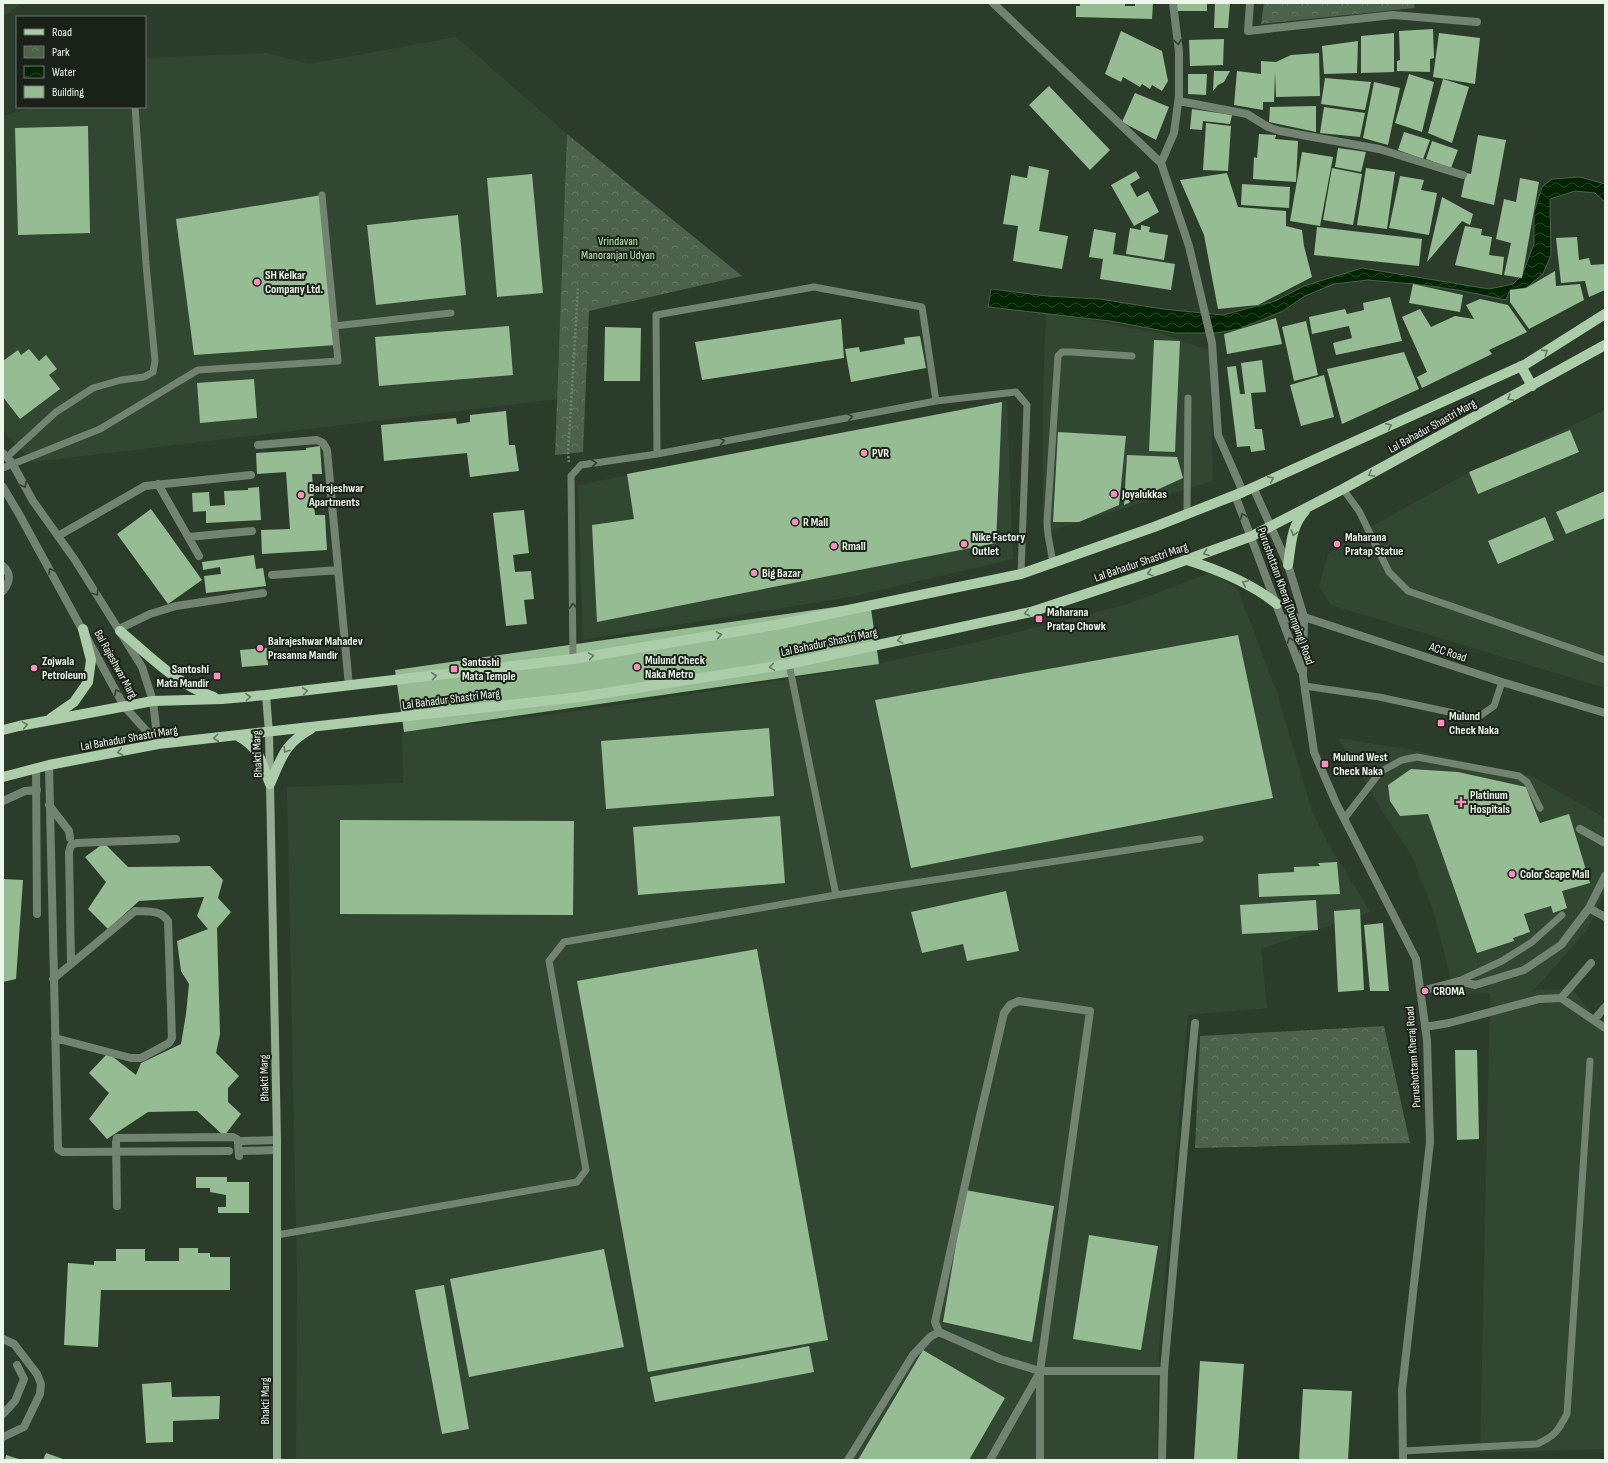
<svg xmlns="http://www.w3.org/2000/svg" width="1608" height="1463" viewBox="0 0 1608 1463" font-family="'Sofia Sans Condensed',sans-serif">
	<style>
		.built { fill: #324731 }
		.park { fill: url(#park-crowns) }
		.water { fill: url(#water-waves); stroke: #486348 }
		.building { fill: #95bc92 }
		.lines { fill: none; stroke-linecap: round; stroke-linejoin: round }
		.path { stroke: #728071; stroke-width: 2.5; stroke-dasharray: 2 2; stroke-linecap: butt }
		.service { stroke: #738371; stroke-width: 7 }
		.minor { stroke: #738371; stroke-width: 8 }
		.tertiary { stroke: #738371; stroke-width: 8 }
		.secondary { stroke: #93ad91; stroke-width: 8 }
		.primary { stroke: #accda9; stroke-width: 10 }
		.oneway { stroke: #353e33 }
		.oneway2 { stroke: #637761 }
		.poi-dot { fill: #fd8ec0; stroke: #1a2119; stroke-width: 1.5 }
		.labels { text-anchor: middle; stroke-width: 4; stroke-linejoin: round; paint-order: stroke }
		.park-label { font-size: 12px; fill: #b6efb1; stroke: #1a2119 }
		.poi-label { font-size: 12px; font-weight: bold; fill: #ecf6eb; stroke: #1a2119; text-anchor: start }
		.street-label { font-size: 12px; fill: #ecf6eb; stroke: #1a2119 }
	</style>
	<defs>
		<pattern id="park-crowns" width="20" height="18" patternUnits="userSpaceOnUse"><rect width="20" height="18" fill="#4c624a"/><path d="M2 6a3 3 0 1 1 6 0M12 15a3 3 0 1 1 6 0" fill="none" stroke="#667964"/></pattern>
		<pattern id="water-waves" width="16" height="10" patternUnits="userSpaceOnUse"><rect width="16" height="10" fill="#022402"/><path d="M0 5q4-4 8 0t8 0" fill="none" stroke="#274427"/></pattern>
	</defs>
	<rect width="100%" height="100%" fill="#2c3c2b"/>
	<!-- built -->
	<path class="built" d="M3,3H21L3,18Z
		M456,37L567,134L557,399L33,462L14,443L3,430V116L35,107H145V59L146,58L267,53L309,64Z
		M1046,313L1159,333L1209,350L1213,481L1043,533V399Z
		M1007,400L1013,559L850,597L583,640L578,485Z
		M1605,410V688L1331,605L1319,586L1328,554L1354,536L1461,477Z
		M1212,572L1238,590L1277,693L1312,811L1328,843L1370,912L1261,949L1267,1008L1188,1015L1159,1348L1157,1460H296L297,1276L287,787L403,783L402,732L579,711L854,669L982,641L1125,605Z
		M1338,738L1417,751L1532,776L1605,818V892L1587,930L1534,990L1572,989L1605,1029V1449L1480,1453L1490,993L1455,995L1433,910L1412,856L1382,811L1361,774Z"/>
	<!-- park -->
	<path class="park" d="M1264,3H1415L1414,8L1261,24Z
		M567,134L742,276L589,311L583,452L555,455Z
		M1384,1026L1410,1143L1195,1148L1200,1036Z"/>
	<!-- water -->
	<path class="water" d="M1580,177L1605,184V202L1595,193L1575,191L1550,199L1551,255L1543,274L1526,288L1510,290L1506,300L1458,290L1413,284L1368,280L1334,284L1305,296L1283,311L1239,329L1216,333H1175L1110,321L988,307L991,289L1047,296L1100,299L1163,309L1223,315L1275,301L1304,286L1362,268L1489,289L1513,284L1522,275L1534,244V212L1542,187L1552,179Z"/>
	<!-- building -->
	<path class="building" d="M1080,3H1125V6H1135V3H1153L1152,19L1076,17V6H1080Z
		M1175,3H1207V11H1175Z
		M1215,3H1230L1228,28H1214Z
		M1433,29L1434,58L1430,59V72L1397,71V61L1400,60L1399,31Z
		M1121,31L1162,51L1168,81L1162,91L1152,85L1150,89L1142,84L1140,87L1123,77L1121,82L1105,74Z
		M1394,33V72L1361,73V36Z
		M1439,33L1480,38L1475,84L1433,77Z
		M1224,39L1223,65L1190,66L1189,40Z
		M1358,41L1357,73L1324,74L1322,46Z
		M1319,53L1320,96L1276,97L1275,72L1274,102H1263V110L1234,105L1237,71L1261,74V61L1276,62L1291,55Z
		M1214,71H1230L1224,82L1218,85L1213,91Z
		M1188,74H1207L1206,95L1188,94Z
		M1409,74L1434,82L1422,132L1395,123Z
		M1325,78L1371,82L1365,110L1321,104Z
		M1443,79L1469,87L1452,143L1428,133Z
		M1374,82L1400,88L1388,145L1363,138Z
		M1049,86L1110,150L1090,170L1029,105Z
		M1135,93L1169,107L1156,140L1122,122Z
		M1316,106V132L1269,122L1270,107Z
		M1324,107L1365,113L1360,137L1320,133Z
		M1192,109L1232,115L1230,124L1203,121L1202,130L1190,129Z
		M1206,123L1231,126L1228,171L1203,170Z
		M88,126L90,233L18,235L15,128Z
		M1404,132L1430,140L1423,159L1398,150Z
		M1259,134L1276,135L1275,139L1298,141L1296,182L1253,179L1254,157L1257,158Z
		M1478,135L1506,140L1494,205L1461,197L1466,173L1471,174Z
		M1432,141L1458,150L1451,168L1426,159Z
		M1338,148L1366,152L1361,172L1335,167Z
		M1302,152L1333,157L1320,226L1290,221Z
		M1029,166L1049,170L1039,231L1068,236L1062,269L1013,261L1018,226L1003,224L1011,175L1027,178Z
		M1332,168L1362,174L1353,225L1323,220Z
		M1366,168L1395,172L1387,229L1357,225Z
		M1136,171L1140,178L1130,184L1137,197L1148,191L1159,212L1134,226L1111,185Z
		M1227,173L1238,207L1286,211V226L1302,230L1304,246L1312,277L1258,305L1218,309L1204,235L1180,180Z
		M532,174L543,293L497,297L487,178Z
		M1400,176L1424,180L1421,190L1437,193L1429,235L1389,228Z
		M1520,178L1539,182L1522,278L1504,275L1511,243L1496,239L1504,199L1516,202Z
		M1242,184L1290,187L1289,208L1241,205Z
		M322,195L336,345L194,355L176,219Z
		M1442,197L1473,214L1470,225L1462,221L1427,262Z
		M458,215L466,295L376,305L367,225Z
		M1141,225L1150,227L1149,232L1168,235L1164,260L1126,254L1130,228L1141,230Z
		M1465,226L1482,229L1481,235L1492,237L1489,255L1504,257L1502,275L1455,265Z
		M1317,227L1422,239L1419,266L1314,255Z
		M1094,229L1116,233L1113,254L1175,264L1171,290L1100,279L1103,259L1089,257Z
		M1577,237L1579,260L1589,258L1591,265L1605,264V290L1589,297L1585,281L1561,283L1556,238Z
		M1555,271L1556,286L1580,284L1584,300L1529,329L1510,302V290L1526,288Z
		M1413,284L1463,295L1460,312L1409,303Z
		M1390,297L1402,341L1336,355L1333,343L1352,338L1349,326L1312,334L1309,317L1345,309L1347,314L1364,310L1363,303Z
		M1480,299L1508,305L1527,332L1489,350L1492,354L1422,388L1417,377L1427,372L1402,317L1420,309L1431,327L1455,316L1474,319L1466,305Z
		M1276,318L1282,344L1227,354L1224,334Z
		M841,319L844,358L702,380L695,342Z
		M1306,321L1318,375L1294,381L1282,327Z
		M509,326L513,375L379,386L375,337Z
		M605,327L641,328L640,381H604Z
		M920,336L926,368L851,382L845,349L859,347L860,352L905,344L904,338Z
		M1154,340L1180,341L1175,452L1149,451Z
		M29,349L39,361L46,355L57,369L49,375L60,389L20,419L3,397V361L18,350L21,355Z
		M1404,352L1419,389L1342,424L1327,369Z
		M1262,360L1266,392L1251,393L1255,429H1262L1265,450L1251,452L1250,446L1237,447L1227,367L1236,366L1240,394H1245L1241,363Z
		M1324,375L1334,417L1301,426L1290,385Z
		M254,379L257,418L200,423L197,383Z
		M1002,402L996,543L597,622L592,525L634,519L627,474Z
		M506,411L509,445H515L519,471L470,477L467,453L384,461L381,425L456,418L457,424L470,422V415Z
		M1570,430L1579,452L1478,494L1469,472Z
		M1058,432L1126,436L1119,505L1079,522H1053Z
		M320,446L322,474H312L315,515H325L327,550L262,554L261,530L290,529L286,472L257,474L256,453L306,450V448Z
		M1127,455L1177,457L1183,478L1124,505Z
		M259,487L261,520L206,523V511L193,512L192,493L209,492L210,506L225,505L224,491L248,490V488Z
		M1605,491V518L1566,534L1556,512Z
		M151,509L202,580L168,604L117,534Z
		M524,510L529,553L513,555L515,572L531,571L534,599L524,600L527,624L506,626L493,513Z
		M1545,517L1554,540L1498,564L1488,541Z
		M254,555L256,569L263,568L266,586L206,593L204,576L221,574L220,567L203,570L202,562Z
		M870,602L879,664L404,732L395,670Z
		M1238,635L1273,798L911,868L875,700Z
		M267,648L268,665L242,667L240,650Z
		M769,728L774,796L606,809L601,741Z
		M1411,769L1458,772L1526,787L1540,823L1569,814L1590,883L1562,891L1567,908L1553,913L1551,906L1524,914L1530,932L1513,938L1514,941L1477,953L1428,814L1400,816L1390,801L1388,785Z
		M780,816L785,883L638,895L633,827Z
		M340,820L574,821L573,915L340,914Z
		M104,843L128,867L210,866L223,880L218,898L231,912L217,928L220,1034L216,1053L239,1076L228,1088V1102L241,1114L224,1136L197,1111L148,1112L107,1139L89,1119L109,1093L89,1073L108,1053L136,1075L141,1063L181,1044L186,1014L189,984L181,971L177,941L208,929L197,916L204,897L139,901L108,929L88,909L106,882L85,857Z
		M1337,862L1340,894L1259,897L1258,874L1294,872V867L1320,866L1318,863Z
		M3,879L23,880L16,979L3,982Z
		M1006,891L1019,951L967,961L963,944L922,953L911,912Z
		M1316,900L1318,930L1242,934L1240,905Z
		M1360,909L1364,990L1338,992L1334,911Z
		M1383,923L1389,991H1370L1364,925Z
		M757,949L828,1340L648,1372L577,981Z
		M1455,1050H1477L1479,1139L1457,1140Z
		M196,1177H227V1182H249V1213H218V1207H226V1195L210,1192V1188H196Z
		M965,1190L1054,1206L1032,1342L943,1322Z
		M1089,1235L1158,1246L1141,1350L1073,1339Z
		M179,1248H198V1253H210V1257H230V1290H101L98,1347L64,1345L68,1263L94,1265V1261H116V1249H145V1261H179Z
		M604,1249L624,1347L469,1377L450,1279Z
		M444,1285L469,1429L442,1434L415,1290Z
		M809,1346L814,1372L655,1402L650,1377Z
		M923,1350L1005,1398L969,1460H858Z
		M1200,1361L1244,1364L1237,1460H1194Z
		M171,1382L172,1397L220,1396L219,1419L173,1421V1442L146,1443L142,1384Z
		M1303,1389L1352,1391L1348,1460H1299Z
		M46,1453L66,1460H43Z
		M6,1455L22,1460H5Z"/>
	<g class="lines">
		<!-- path -->
		<path class="path" d="M569,462L568,454L578,288"/>
		<!-- service -->
		<path class="service" d="M334,326L451,313
			M657,454L656,315L814,287L922,307L936,401
			M7,457L56,412L93,388L121,380L144,377L153,372L155,361L146,264L135,107
			M3,468L100,429L198,370L338,361L322,195
			M1343,489L1359,511L1389,572L1408,591L1605,660
			M1187,514L1188,398
			M1053,563L1048,535L1047,523L1058,356L1062,352H1071L1132,356
			M573,659L571,476L581,465L657,454L936,401L1016,392L1027,405L1021,574
			M789,664L836,895
			M1305,686L1379,697L1477,718L1494,706L1502,682
			M1344,819L1380,772L1402,760L1417,757L1519,776L1527,782L1540,808
			M1459,981L1502,961L1532,942L1562,915
			M277,1235L577,1182L586,1170L549,961L564,942L836,895L1200,839
			M1403,1451L1537,1444C1555,1436 1558,1431 1567,1414L1590,1061"/>
		<!-- minor -->
		<path class="minor" d="M993,3L1161,163L1189,246L1212,343L1218,435L1243,492
			M1250,3L1248,31L1393,15L1477,22
			M1179,101L1247,114L1268,127L1280,131L1379,149L1463,175
			M1161,163L1174,133L1179,96V52L1173,3
			M258,445L317,440L323,443L327,450L349,686
			M158,484L199,556
			M58,536L145,486L251,475
			M188,537L252,531
			M3,566C12,574 10,582 3,591
			M272,575L338,570
			M119,629L150,614L176,606L263,593
			M49,765L58,1149L63,1152H69L229,1151
			M36,768L37,914
			M3,801L25,791L37,790
			M49,805L69,831L70,838
			M1580,829L1605,843
			M1589,908L1605,876
			M71,964L69,852L71,845L77,843L176,839
			M53,979L135,911C147,912 160,909 168,921L172,1038L169,1043L141,1058H131L55,1038
			M1421,991L1459,981L1475,985L1524,970L1561,945L1589,908L1605,917
			M1561,998L1591,963
			M1594,1020L1605,1007
			M1425,1027L1449,1023L1539,999L1561,998L1605,1028
			M243,1141L277,1140
			M243,1151L277,1150
			M117,1206L116,1142L117,1138L233,1137L237,1139L238,1143L239,1156
			M3,1339L14,1344L37,1374L41,1384L40,1394L24,1427L3,1437
			M1164,1371L1195,1023
			M3,1414L15,1401L24,1379L17,1365
			M848,1460L913,1355L930,1337L939,1332
			M990,1460L1040,1372
			M1040,1460V1371L1090,1011L1019,1001L1010,1005L1004,1013L980,1116L935,1322L939,1332L1000,1359L1040,1371H1164L1162,1460"/>
		<!-- tertiary -->
		<path class="tertiary" d="M3,453L12,463L33,501L75,560L142,667L153,701L158,744
			M3,487L19,514L124,706L158,744
			M1253,487L1288,565L1304,617L1303,676L1314,752L1336,803L1416,959L1427,1040L1430,1142L1402,1390L1403,1460
			M1235,495L1301,670
			M1283,619L1304,617L1502,682L1605,713"/>
		<!-- secondary -->
		<path class="secondary" d="M266,695L269,733L277,1140V1460"/>
		<!-- primary -->
		<path class="primary" d="M1521,366L1532,386
			M1187,560C1219,570 1251,583 1277,604
			M1288,565C1291,546 1291,526 1305,511
			M120,631C150,656 177,685 214,697
			M51,718L74,702L88,682L91,660L83,629
			M3,730L19,726L153,701L222,699L266,695L573,659L781,624L1021,574L1154,527L1243,492L1526,364L1605,314
			M238,736C260,748 261,761 270,784
			M3,777L49,765L158,744L580,697L789,664L1031,612L1161,569L1252,536L1343,489L1605,345
			M270,784C282,757 284,744 311,729"/>
	</g>
	<!-- one-way arrows -->
	<defs><path id="oneway-chevron" d="M-2-3.5L2.5 0L-2 3.5" fill="none" stroke-width="1.6" stroke-linecap="round" stroke-linejoin="round"/></defs>
	<g class="oneway">
		<use href="#oneway-chevron" transform="translate(1178 42) rotate(83)"/>
		<use href="#oneway-chevron" transform="translate(850 417) rotate(-11)"/>
		<use href="#oneway-chevron" transform="translate(722 441) rotate(-11)"/>
		<use href="#oneway-chevron" transform="translate(594 463) rotate(-9)"/>
		<use href="#oneway-chevron" transform="translate(24 485) rotate(62)"/>
		<use href="#oneway-chevron" transform="translate(1243 516) rotate(-112)"/>
		<use href="#oneway-chevron" transform="translate(51 571) rotate(-119)"/>
		<use href="#oneway-chevron" transform="translate(96 593) rotate(57)"/>
		<use href="#oneway-chevron" transform="translate(573 606) rotate(-91)"/>
		<use href="#oneway-chevron" transform="translate(1290 640) rotate(-110)"/>
		<use href="#oneway-chevron" transform="translate(117 692) rotate(-118)"/>
	</g>
	<g class="oneway2">
		<use href="#oneway-chevron" transform="translate(1545 352) rotate(-33)"/>
		<use href="#oneway-chevron" transform="translate(1510 398) rotate(151)"/>
		<use href="#oneway-chevron" transform="translate(1389 426) rotate(-24)"/>
		<use href="#oneway-chevron" transform="translate(1371 474) rotate(151)"/>
		<use href="#oneway-chevron" transform="translate(1271 479) rotate(-24)"/>
		<use href="#oneway-chevron" transform="translate(1294 533) rotate(107)"/>
		<use href="#oneway-chevron" transform="translate(1206 553) rotate(160)"/>
		<use href="#oneway-chevron" transform="translate(1150 573) rotate(162)"/>
		<use href="#oneway-chevron" transform="translate(1245 583) rotate(-155)"/>
		<use href="#oneway-chevron" transform="translate(1027 613) rotate(167)"/>
		<use href="#oneway-chevron" transform="translate(719 635) rotate(-10)"/>
		<use href="#oneway-chevron" transform="translate(900 640) rotate(168)"/>
		<use href="#oneway-chevron" transform="translate(591 656) rotate(-10)"/>
		<use href="#oneway-chevron" transform="translate(772 667) rotate(171)"/>
		<use href="#oneway-chevron" transform="translate(434 676) rotate(-7)"/>
		<use href="#oneway-chevron" transform="translate(305 691) rotate(-7)"/>
		<use href="#oneway-chevron" transform="translate(248 697) rotate(-5)"/>
		<use href="#oneway-chevron" transform="translate(25 725) rotate(-10)"/>
		<use href="#oneway-chevron" transform="translate(216 738) rotate(174)"/>
		<use href="#oneway-chevron" transform="translate(286 750) rotate(123)"/>
		<use href="#oneway-chevron" transform="translate(120 752) rotate(169)"/>
	</g>
	<!-- markers -->
	<g class="poi-dot">
		<circle cx="257" cy="282" r="4"/>
		<circle cx="864" cy="453" r="4"/>
		<circle cx="1114" cy="494" r="4"/>
		<circle cx="301" cy="495" r="4"/>
		<circle cx="795" cy="522" r="4"/>
		<circle cx="964" cy="544" r="4"/>
		<circle cx="1337" cy="544" r="4"/>
		<circle cx="834" cy="546" r="4"/>
		<circle cx="754" cy="573" r="4"/>
		<rect x="1035" y="615" width="8" height="8" rx="2"/>
		<circle cx="260" cy="648" r="4"/>
		<circle cx="637" cy="667" r="4"/>
		<circle cx="34" cy="668" r="4"/>
		<rect x="450" y="665" width="8" height="8" rx="2"/>
		<rect x="213" y="672" width="8" height="8" rx="2"/>
		<rect x="1437" y="719" width="8" height="8" rx="2"/>
		<rect x="1321" y="760" width="8" height="8" rx="2"/>
		<path d="M1459 796h4v4h4v4h-4v4h-4v-4h-4v-4h4z"/>
		<circle cx="1512" cy="874" r="4"/>
		<circle cx="1425" cy="991" r="4"/>
	</g>
	<g class="labels">
		<!-- park labels -->
		<g class="park-label">
			<text x="618" y="245">Vrindavan<tspan x="618" dy="14">Manoranjan Udyan</tspan></text>
		</g>
		<!-- poi labels -->
		<g class="poi-label">
			<text x="265" y="279">SH Kelkar<tspan x="265" dy="14">Company Ltd.</tspan></text>
			<text x="872" y="457">PVR</text>
			<text x="309" y="492">Balrajeshwar<tspan x="309" dy="14">Apartments</tspan></text>
			<text x="1122" y="498">Joyalukkas</text>
			<text x="803" y="526">R Mall</text>
			<text x="972" y="541">Nike Factory<tspan x="972" dy="14">Outlet</tspan></text>
			<text x="1345" y="541">Maharana<tspan x="1345" dy="14">Pratap Statue</tspan></text>
			<text x="842" y="550">Rmall</text>
			<text x="762" y="577">Big Bazar</text>
			<text x="1047" y="616">Maharana<tspan x="1047" dy="14">Pratap Chowk</tspan></text>
			<text x="268" y="645">Balrajeshwar Mahadev<tspan x="268" dy="14">Prasanna Mandir</tspan></text>
			<text x="645" y="664">Mulund Check<tspan x="645" dy="14">Naka Metro</tspan></text>
			<text x="42" y="665">Zojwala<tspan x="42" dy="14">Petroleum</tspan></text>
			<text x="462" y="666">Santoshi<tspan x="462" dy="14">Mata Temple</tspan></text>
			<text x="209" y="673" text-anchor="end">Santoshi<tspan x="209" dy="14">Mata Mandir</tspan></text>
			<text x="1449" y="720">Mulund<tspan x="1449" dy="14">Check Naka</tspan></text>
			<text x="1333" y="761">Mulund West<tspan x="1333" dy="14">Check Naka</tspan></text>
			<text x="1470" y="799">Platinum<tspan x="1470" dy="14">Hospitals</tspan></text>
			<text x="1520" y="878">Color Scape Mall</text>
			<text x="1433" y="995">CROMA</text>
		</g>
		<!-- street labels -->
		<g class="street-label">
			<text transform="translate(1432 426) rotate(-29)" y="4">Lal Bahadur Shastri Marg</text>
			<text transform="translate(1141 562) rotate(-19)" y="4">Lal Bahadur Shastri Marg</text>
			<text transform="translate(1286 596) rotate(70)" y="4">Purushottam Kheraj (Dumping) Road</text>
			<text transform="translate(829 642) rotate(-12)" y="4">Lal Bahadur Shastri Marg</text>
			<text transform="translate(1448 652) rotate(18)" y="4">ACC Road</text>
			<text transform="translate(116 664) rotate(61)" y="4">Bal Rajeshwar Marg</text>
			<text transform="translate(451 699) rotate(-7)" y="4">Lal Bahadur Shastri Marg</text>
			<text transform="translate(129 738) rotate(-10)" y="4">Lal Bahadur Shastri Marg</text>
			<text transform="translate(257 754) rotate(-92)" y="4">Bhakti Marg</text>
			<text transform="translate(1413 1057) rotate(-94)" y="4">Purushottam Kheraj Road</text>
			<text transform="translate(264 1078) rotate(-91)" y="4">Bhakti Marg</text>
			<text transform="translate(265 1401) rotate(-90)" y="4">Bhakti Marg</text>
		</g>
	</g>
	<!-- border -->
	<rect width="1608" height="1463" fill="none" stroke="#ecf6eb" stroke-width="8"/>
	<!-- legend -->
	<rect x="16" y="16" width="130" height="92" fill="#1a2119" stroke="#6e766d"/>
	<rect x="24" y="29" width="20" height="6" fill="#accda9" stroke="#6e766d"/>
	<text x="52" y="36" font-size="12" fill="#ecf6eb">Road</text>
	<rect x="24" y="46" width="20" height="12" fill="url(#park-crowns)" stroke="#6e766d"/>
	<text x="52" y="56" font-size="12" fill="#ecf6eb">Park</text>
	<rect x="24" y="66" width="20" height="12" fill="url(#water-waves)" stroke="#6e766d"/>
	<text x="52" y="76" font-size="12" fill="#ecf6eb">Water</text>
	<rect x="24" y="86" width="20" height="12" fill="#95bc92" stroke="#6e766d"/>
	<text x="52" y="96" font-size="12" fill="#ecf6eb">Building</text>
</svg>
